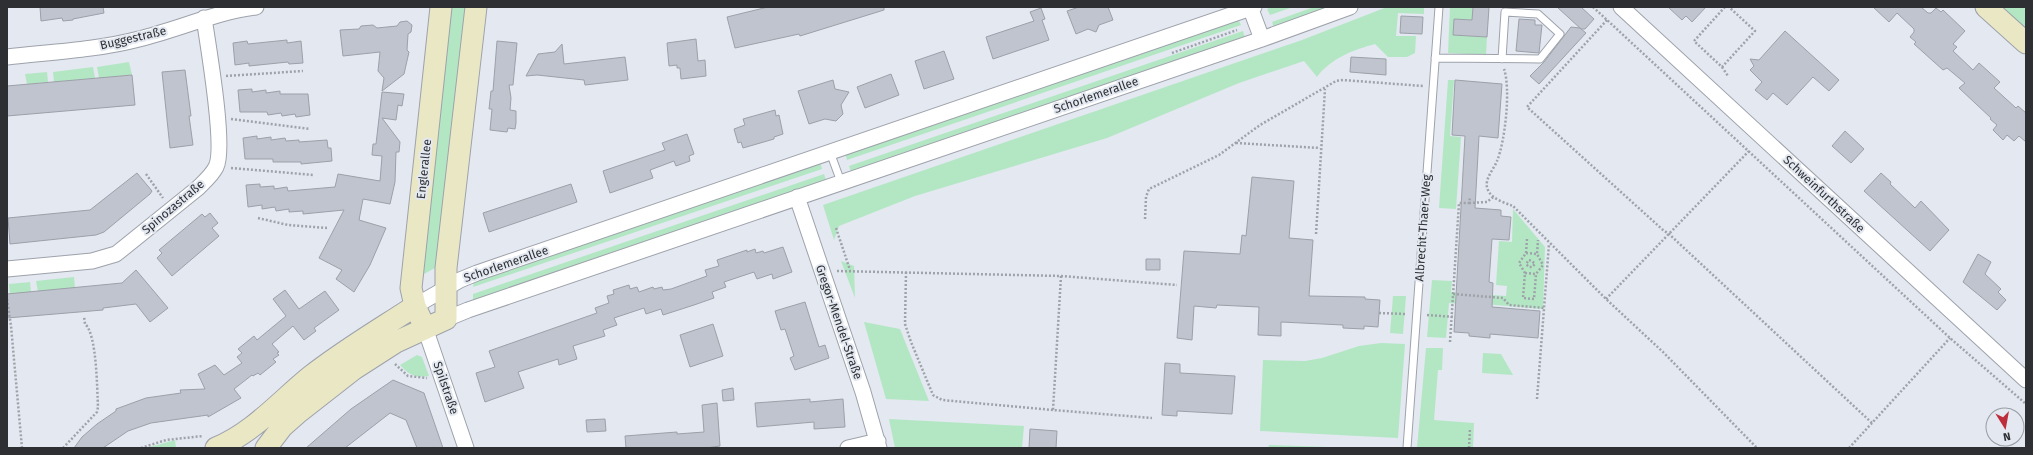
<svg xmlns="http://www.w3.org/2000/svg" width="2033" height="455" viewBox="0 0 2033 455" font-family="'Fira Sans',sans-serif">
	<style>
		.green { fill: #b3e7c4 }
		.building { fill: #c0c4ce; stroke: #9ca0a9 }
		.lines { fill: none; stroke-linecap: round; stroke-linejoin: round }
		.lane-casing { stroke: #9ea2ab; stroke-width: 9 }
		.street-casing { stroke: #9ea2ab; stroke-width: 17 }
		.secondary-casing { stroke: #9ea2ab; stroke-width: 23 }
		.path { stroke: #9ea2a9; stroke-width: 2.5; stroke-dasharray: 2 2; stroke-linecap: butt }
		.lane { stroke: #fff; stroke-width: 7 }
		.street { stroke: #fff; stroke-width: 15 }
		.secondary { stroke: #eae8c4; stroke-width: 21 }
		.labels { text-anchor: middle; stroke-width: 4; stroke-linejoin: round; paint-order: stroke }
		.street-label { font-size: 12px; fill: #2d2f33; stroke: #e3e8f1 }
	</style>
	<rect width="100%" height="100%" fill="#e3e8f1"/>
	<!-- green -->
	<path class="green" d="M448,7H468L440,265L419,277Z
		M1272,7H1293L1270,15L1267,9Z
		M1314,7H1332L1274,28L1272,22Z
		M1387,7H1424V14L1398,13L1396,36H1416L1415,53L1407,57H1388L1375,44C1353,50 1331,58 1317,77L1304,61L1239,83L1107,138L915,196L839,226L834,240L823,205L1302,40Z
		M1450,7H1473L1472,20L1454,19L1453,35L1487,37L1486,55L1448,53Z
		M1997,7H2023L2026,10V34Z
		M1238,19L1241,25L847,160L845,153Z
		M1243,31L1245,38L851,172L849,166Z
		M129,62L132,75L99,78L97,67Z
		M93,67L95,78L54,82L53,72Z
		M47,72L48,82L27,84L25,74Z
		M1448,80H1454L1450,136L1461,137L1456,209L1439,208Z
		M820,162L822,169L473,287L474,281Z
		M824,174L826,180L473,301V294Z
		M1513,209L1545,247L1543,309L1472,303V305L1449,303L1446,338L1427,337L1432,280L1452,281L1451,292L1506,296L1507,286L1496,285L1499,241L1512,242Z
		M841,261L854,266L855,298Z
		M74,277L75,288L38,292L36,281Z
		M30,282L31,292L10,294L9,284Z
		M1393,296H1406L1403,334L1390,333Z
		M864,322L900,329L929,401L886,399Z
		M1381,343L1405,344L1398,438L1260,431L1263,360L1305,361L1322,358L1359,346Z
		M1426,348H1443L1442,370H1438L1434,420L1474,423L1473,448H1417Z
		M1483,353L1501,354L1513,375L1482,373Z
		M417,355L422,357L429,376C415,378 409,375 400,365Z
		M889,419L1024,426L1022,448H895Z
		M175,440L176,448H146Z
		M1269,445L1327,447L1268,448Z"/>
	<!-- building -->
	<path class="building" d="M40,7H103L104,13L73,19V20L63,21L62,18L41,21Z
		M768,7H884V10L800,36L799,34L735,48L727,17Z
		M1079,7H1108L1113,20L1099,25L1096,32L1088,29L1076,34L1067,11Z
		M1473,7H1489L1487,37L1453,35L1454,19L1472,20Z
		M1557,7H1581L1594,19L1585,29H1581Z
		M1668,7H1706L1692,22L1686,16L1682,20Z
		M1873,7H1921L1928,13H1931L1936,8L1941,12L1943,10L1965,31L1953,44L1957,47L1953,51L1973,70L1979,63L2000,82L1994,88L2016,108L2018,106L2026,113V142L2019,136L2014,141L2007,135L2003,140L1993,130L1997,125L1990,119L1991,118L1959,88L1965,83L1947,68L1943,70L1914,44L1916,42L1910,37L1914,32V29L1897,13L1889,22Z
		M1041,8L1045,19L1042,20L1049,40L993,59L986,37L1034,21L1030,12Z
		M1401,16L1423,17L1422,34L1400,33Z
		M1519,19L1535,20V25H1542L1539,53L1516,51Z
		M407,21L412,25L411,32L408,34L407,50L409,52L404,74L382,91L384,78L378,71L380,52L343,56L340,30L359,29L361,26L373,25L377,28L397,26L400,22Z
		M1571,27L1580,28L1586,33L1539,84L1530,76L1544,62Z
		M1785,31L1839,80L1829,91L1813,77L1787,105L1773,93L1767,100L1755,90L1762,82L1750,70L1754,66L1750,59L1759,60Z
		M696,39L698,61L705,60L706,76L681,79L680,68H677V65L669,66L667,43Z
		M287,40V43L301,41L303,63L289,64L288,62L249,66V63L235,65L233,43L247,41L248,44Z
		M497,41L517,43L513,85H509L511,98L510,110L516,111V123L515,129L508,128L507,132L490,130L492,109H489L491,91H493Z
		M562,44L564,64L625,57L628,80L585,85L584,80L537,75L526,76L538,54L555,52Z
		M944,51L954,79L924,89L915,61Z
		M1351,57L1386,59V75L1350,72Z
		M185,70L191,116H189L193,145L170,148L162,72Z
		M891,74L899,95L865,108L857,87Z
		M132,75L135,105L7,116V86Z
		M833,80L835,89L849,92L841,105L843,114L836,121L825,119L809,124L798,91Z
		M1455,80L1502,84L1498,138L1479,136L1475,208L1501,210V216L1511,217L1509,240L1492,239L1489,282L1493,283L1492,307L1540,311L1538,338L1490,334V338L1469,336V333L1454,332L1465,136L1452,135Z
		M252,89V92L266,90V93L280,91V94H308L310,115L296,117L295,114L282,116L281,113L268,115L267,112H240L238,90Z
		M382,92L404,94L402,106L398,105L396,120L382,118L400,142L399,152H396L395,182L390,204L363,199L359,220L386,228L370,265L354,292L336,279L342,270L319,258L344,210L303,214V211L289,212V209L276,211L275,207L262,209V205L248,207L246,185L260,184V187L274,186V189L287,187L288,191L335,187L338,174L380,181L382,156L372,155L373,144H376Z
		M775,110L776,116L779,115L783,134L774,137V139L743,148L741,142L738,143L734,129L745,125L743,119Z
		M1845,131L1864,149L1851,163L1832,146Z
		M687,134L694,154L689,156L690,161L676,166L674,161L650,170L653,178L610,193L603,171L665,150L662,143Z
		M257,136V139L271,137V140L285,138L286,141L299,140V142L327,140L328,148H331L332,161L301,164V162H273V159H245L243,138Z
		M137,173L152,191L150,194L104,232L96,235L10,244L8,218L90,210Z
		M1881,173L1891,182L1890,184L1915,208L1921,201L1949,230L1930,251L1864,191Z
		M1252,177L1294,181L1289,238L1313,240L1309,296L1365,297V299L1380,300L1378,327L1364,326V329L1343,328V325L1281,322V336L1258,335L1259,307L1217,305L1216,308L1194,306L1192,340L1177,338L1184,251L1240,254L1242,235L1246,236Z
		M571,184L577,202L489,232L483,213Z
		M210,213L218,223L212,228L219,236L172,276L157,258L162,253L159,250L202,214L205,217Z
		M783,247L792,272L773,279L772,274L757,279L754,272L724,282L726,287L712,292L714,298L694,305L663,315L661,309L646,314L644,308L614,318L617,325L603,330L605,336L573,346L577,359L559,365L558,359L518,372L524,388L485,402L476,373L495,367L489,351L597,313L595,308L609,303L607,296L614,294L613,290L629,285L630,289L637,287L639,292L653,287L654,289L662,287L663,290L671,289L707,276L705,270L719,266L717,260L747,250V252L755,249L756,253L763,251L764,253Z
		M1978,254L1991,262L1985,274L2001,289L1998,292L2006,300L1997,310L1963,282Z
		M1146,259H1160V270H1146Z
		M136,270L168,308L150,322L136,304L103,308V310L7,318V294L122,283Z
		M285,290L299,309L325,291L339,310L314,328L316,331L304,340L293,326L272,344L279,352L277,353L279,355L273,359L276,362L260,375L258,373L253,376L252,375L234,389L241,398L208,417V415L151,423L128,431L103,448H74L82,437L97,424L116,411V409L146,398L181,393L180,390L205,389L198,374L215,365L224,375L242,363L237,357L242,353L238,349L254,336L257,340L286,316L273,299Z
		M805,302L819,347L825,345L829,358L795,370L790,358L794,356L785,329L781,330L775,311Z
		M713,324L723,356L690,367L680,335Z
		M1165,363L1180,364V373L1235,376L1232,414L1177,411V416L1162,415Z
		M393,380L424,393L443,448H417L406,420L390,413L345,448H306L351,409Z
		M733,388L734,400L723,401L722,390Z
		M810,399V402L843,399L845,427L814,429V422L757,427L755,403Z
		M717,403L720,446L706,448H626L625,436L677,432V434L704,432L702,405Z
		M605,419L606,431L587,432L586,420Z
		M1030,429L1057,431L1056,448H1029Z"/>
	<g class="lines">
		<defs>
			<path id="lane" d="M1435,58L1540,59L1560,34L1538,14L1505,12L1502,59
				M830,152L841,182
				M1407,448L1439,7"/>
			<path id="street" d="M1250,7L1262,39
				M1621,7L2026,380
				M7,57C51,52 97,50 139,39C179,29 216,12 256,7
				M797,197L863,392L879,448
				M7,269L92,261L116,254L198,188C204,182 212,175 216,167C226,148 208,45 204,18
				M415,306L460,280L477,273L1254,7
				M446,319L468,310L1262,39L1350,7
				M425,328L466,448
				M848,448L878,441"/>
			<path id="secondary" d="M1986,7L2026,43
				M425,328L415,306L411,288L441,7
				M216,448C253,433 280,401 311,376C344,350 380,329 415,306
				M266,448L282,427L299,412L354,369L396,342L446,319V268L476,7"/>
		</defs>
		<!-- lane casing -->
		<use href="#lane" class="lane-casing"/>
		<!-- street casing -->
		<use href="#street" class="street-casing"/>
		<!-- secondary casing -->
		<use href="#secondary" class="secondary-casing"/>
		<!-- path -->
		<path class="path" d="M1593,7L1950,338L2026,404
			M1725,7L1694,41L1722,67L1755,31L1729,7
			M1607,20L1527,107L1663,230L1669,234L1872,423
			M1172,53L1237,30
			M1722,67L1728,76
			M1504,69C1511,89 1505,142 1497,161C1493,171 1482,181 1489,192C1493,199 1505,203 1513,206L1606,299L1663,352L1757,448
			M226,76L303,71
			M231,119L310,129
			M1236,143L1320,148
			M231,168L314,175
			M146,174L163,198
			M1469,203L1487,202L1493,197
			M258,218L288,225L327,228
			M1145,219L1146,197L1149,189L1219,155L1260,125L1336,81L1343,80L1423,86
			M836,228L850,270
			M1316,234L1325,89
			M1527,239L1526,253L1519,263L1525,273L1523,298L1534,299L1536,274L1543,265L1537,254L1538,240
			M1526,253L1537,254
			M1529,260L1532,261L1535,264L1532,267H1529L1526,264Z
			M837,271L1061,276L1177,285
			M906,272L905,324L911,342L933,395L942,400L1053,410
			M1525,273L1536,274
			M1061,276L1053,410L1152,418
			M1453,294L1503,298L1509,305L1545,308
			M7,299L11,326L22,448
			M1606,299L1749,151
			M1379,313L1406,314
			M1427,315L1455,317
			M1450,342L1459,203H1469L1470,198
			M395,364L408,376L427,378
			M1537,399L1549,244
			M63,448L97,412L98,407C97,390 97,334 85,324L84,316
			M141,448L166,440L203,436
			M1469,448L1470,428
			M1849,448L1950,338"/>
		<!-- lane -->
		<use href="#lane" class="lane"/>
		<!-- street -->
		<use href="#street" class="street"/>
		<!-- secondary -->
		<use href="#secondary" class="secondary"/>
	</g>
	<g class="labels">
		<!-- street labels -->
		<g class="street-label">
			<text transform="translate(133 38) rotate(-13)" y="4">Buggestraße</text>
			<text transform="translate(1096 95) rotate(-19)" y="4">Schorlemerallee</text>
			<text transform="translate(424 169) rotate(-84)" y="4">Englerallee</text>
			<text transform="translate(1824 194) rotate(43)" y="4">Schweinfurthstraße</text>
			<text transform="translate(173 207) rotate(-40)" y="4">Spinozastraße</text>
			<text transform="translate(1423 228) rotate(-86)" y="4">Albrecht-Thaer-Weg</text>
			<text transform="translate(506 264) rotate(-19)" y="4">Schorlemerallee</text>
			<text transform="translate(839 322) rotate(71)" y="4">Gregor-Mendel-Straße</text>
			<text transform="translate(446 388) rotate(71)" y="4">Spilstraße</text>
		</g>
	</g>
	<!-- border -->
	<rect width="2033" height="455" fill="none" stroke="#2d2f33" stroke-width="16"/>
	<!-- north arrow -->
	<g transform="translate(2005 427) rotate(169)"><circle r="19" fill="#e3e8f1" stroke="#9a9ea5"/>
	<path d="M0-3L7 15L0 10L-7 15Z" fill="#bd2d3b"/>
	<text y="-6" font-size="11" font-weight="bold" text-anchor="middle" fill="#2d2f33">N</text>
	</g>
</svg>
